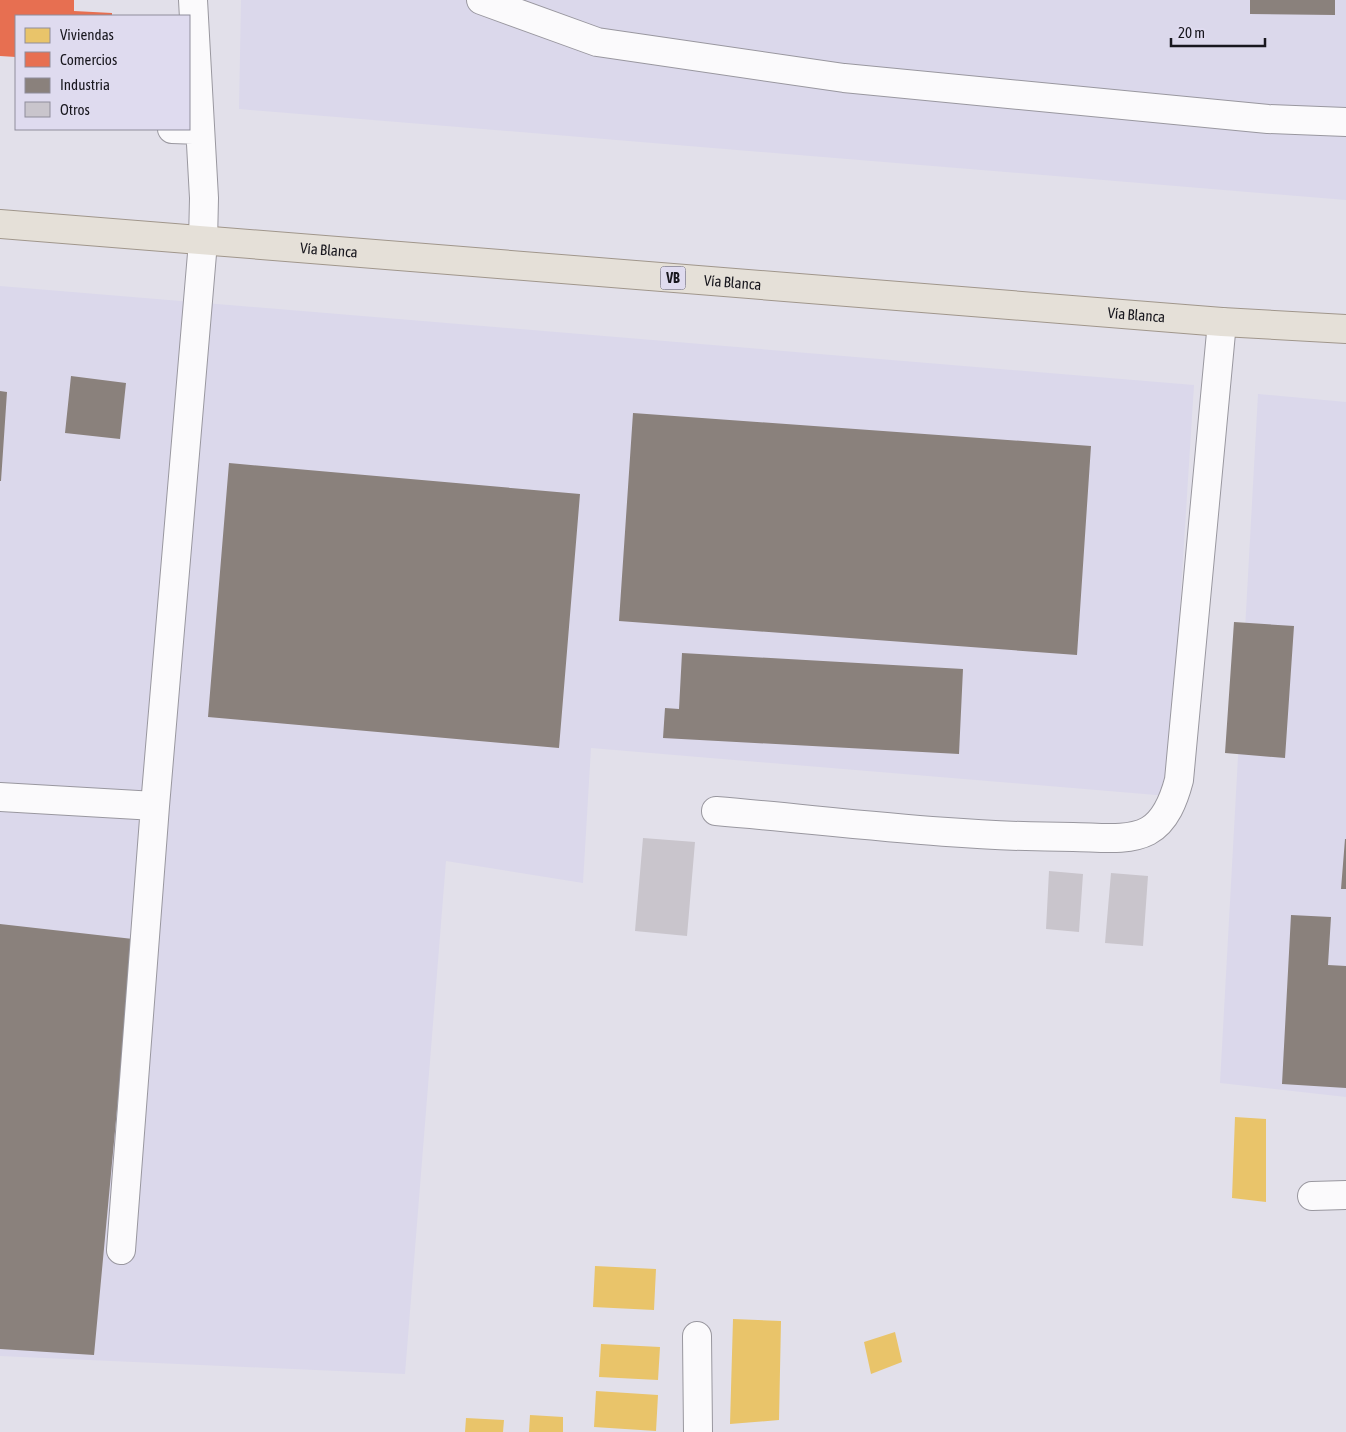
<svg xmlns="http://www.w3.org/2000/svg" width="1346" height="1432" viewBox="0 0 1346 1432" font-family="'Asap Condensed',sans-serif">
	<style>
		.built { fill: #dbd8eb }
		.homes { fill: #e9c46a }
		.shops { fill: #e76f51 }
		.industry { fill: #8a817c }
		.building { fill: #c9c5cc }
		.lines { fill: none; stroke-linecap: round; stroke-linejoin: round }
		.minor-casing { stroke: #99979f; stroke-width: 30 }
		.major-casing { stroke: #a0968b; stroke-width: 30 }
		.minor { stroke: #fbfafc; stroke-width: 28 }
		.major { stroke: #e5e0d8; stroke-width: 28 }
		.labels { text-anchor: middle; stroke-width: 5; stroke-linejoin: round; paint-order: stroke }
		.shield { fill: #dfdbef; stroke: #54525d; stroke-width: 1 }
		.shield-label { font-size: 14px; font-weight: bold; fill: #18171e }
		.street-label { font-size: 15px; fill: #18171e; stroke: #dfdbef }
	</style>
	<rect width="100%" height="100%" fill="#e2e0ea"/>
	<!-- built -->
	<path class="built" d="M241,0H1346V200L239,109Z
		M0,286L1194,385L1168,796L591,748L583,883L446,861L405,1374L0,1356Z
		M1258,394L1346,402V1097L1220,1083Z"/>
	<!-- homes -->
	<path class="homes" d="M1235,1117L1266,1119V1202L1232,1198Z
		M595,1266L656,1269L654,1310L593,1307Z
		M733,1319L781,1321L779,1420L730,1424Z
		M895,1332L902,1362L871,1374L864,1342Z
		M601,1344L660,1347L658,1380L599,1377Z
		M596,1391L658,1395L656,1431L594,1427Z
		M530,1415L563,1417V1432H529Z
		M466,1418L504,1420L503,1432H465Z"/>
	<!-- shops -->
	<path class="shops" d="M0,0H74V11L112,13V16H16V57L0,56Z"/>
	<!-- industry -->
	<path class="industry" d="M1250,0H1335V15L1250,14Z
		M71,376L126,383L120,439L65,433Z
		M0,391L7,392L1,481H0Z
		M633,413L1091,446L1077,655L619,621Z
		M229,463L580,494L559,748L208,717Z
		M1234,622L1294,626L1285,758L1225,753Z
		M682,653L963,669L959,754L663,738L665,708L679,709Z
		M1345,839H1346V889H1341Z
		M1291,915L1331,917L1328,965L1346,966V1088L1282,1084Z
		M0,924L133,939L94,1355L0,1349Z"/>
	<!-- building -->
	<path class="building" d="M643,838L695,842L687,936L635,931Z
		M1049,871L1083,874L1079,932L1046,929Z
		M1111,873L1148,876L1143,946L1105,943Z"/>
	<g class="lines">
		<defs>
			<path id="minor" d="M481,0L597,42L844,78L1268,119L1346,122
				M172,129L200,130
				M0,797L155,806
				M716,811C835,821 954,837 1073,837C1097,837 1127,842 1148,831C1166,821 1174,799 1179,780L1222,322
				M1312,1196L1346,1195
				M121,1250L155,806L203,242L204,198L193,0
				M697,1336L698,1432"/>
			<g id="major">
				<path id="s1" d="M0,224L1222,322L1346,329"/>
			</g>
		</defs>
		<!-- minor casing -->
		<use href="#minor" class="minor-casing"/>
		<!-- major casing -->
		<use href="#major" class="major-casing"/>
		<!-- minor -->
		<use href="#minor" class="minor"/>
		<!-- major -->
		<use href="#major" class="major"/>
	</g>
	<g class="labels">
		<!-- shield labels -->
		<rect class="shield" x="660.5" y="266.5" width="25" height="23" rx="4"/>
		<g class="shield-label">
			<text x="673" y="283">VB</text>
		</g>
		<!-- street labels -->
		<g class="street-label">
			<text dy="5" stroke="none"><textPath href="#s1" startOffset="330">Vía Blanca</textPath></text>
			<text dy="5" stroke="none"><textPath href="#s1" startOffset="735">Vía Blanca</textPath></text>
			<text dy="5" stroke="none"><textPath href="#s1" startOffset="1140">Vía Blanca</textPath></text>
		</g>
	</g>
	<!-- legend -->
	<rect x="15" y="15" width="175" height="115" fill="#dfdbef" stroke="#8f8d9b"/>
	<rect x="25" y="28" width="25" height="15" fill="#e9c46a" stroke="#8f8d9b"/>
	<text x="60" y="40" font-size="15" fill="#18171e">Viviendas</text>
	<rect x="25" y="52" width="25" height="15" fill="#e76f51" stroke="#8f8d9b"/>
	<text x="60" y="65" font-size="15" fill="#18171e">Comercios</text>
	<rect x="25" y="78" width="25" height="15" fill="#8a817c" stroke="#8f8d9b"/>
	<text x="60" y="90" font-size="15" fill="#18171e">Industria</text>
	<rect x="25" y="102" width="25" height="15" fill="#c9c5cc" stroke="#8f8d9b"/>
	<text x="60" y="115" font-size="15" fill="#18171e">Otros</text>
	<!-- scale -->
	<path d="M1171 38v8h94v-8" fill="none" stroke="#18171e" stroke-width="2.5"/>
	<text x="1178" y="38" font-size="15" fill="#18171e" stroke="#dfdbef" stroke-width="4" paint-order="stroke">20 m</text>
</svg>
